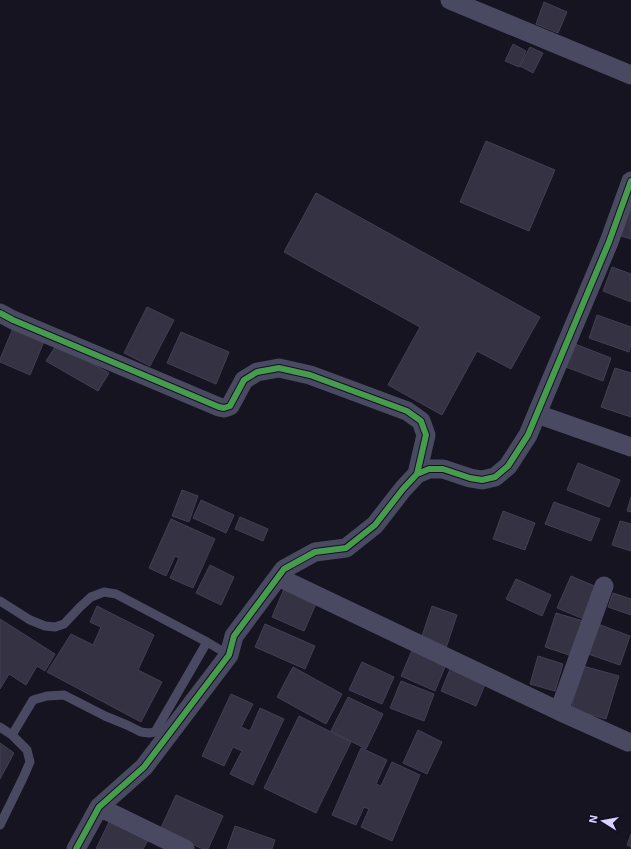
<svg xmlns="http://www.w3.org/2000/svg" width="631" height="849" viewBox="0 0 631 849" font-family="'Exo 2',sans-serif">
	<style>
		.building { fill: #343243; stroke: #433f54 }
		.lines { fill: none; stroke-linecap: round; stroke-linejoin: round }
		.lane { stroke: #4a4962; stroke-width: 9 }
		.street { stroke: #4a4962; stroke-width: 19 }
		.cycleway-casing { stroke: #130f26; stroke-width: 8 }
		.cycleway { stroke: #469c4c; stroke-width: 6 }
	</style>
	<rect width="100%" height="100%" fill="#161421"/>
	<!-- building -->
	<path class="building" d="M544,2L567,12L558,33L536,24Z
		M513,44L526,51L519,67L505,61Z
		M530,47L543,53L533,73L520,66Z
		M486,141L555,170L529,231L460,202Z
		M316,193L540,317L511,369L477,351L442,415L388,385L420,327L284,252Z
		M628,208L631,209V239L621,236Z
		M612,267L631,274V302L603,291Z
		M147,307L174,320L150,366L124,353Z
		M597,315L631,327V345L629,352L589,338Z
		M14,326L45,339L30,375L0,362V359Z
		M181,332L229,352L216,384L167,363Z
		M57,344L109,373L98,391L46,361Z
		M575,344L611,358L603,381L566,367Z
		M615,368L631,373V417L601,407Z
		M578,463L620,480L609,507L567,490Z
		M182,490L198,496L189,522L172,516Z
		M631,497V512L627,511Z
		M201,500L234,515L226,533L193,518Z
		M554,502L600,519L591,541L545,524Z
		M503,511L535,523L525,550L493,539Z
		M240,517L268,529L263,541L235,529Z
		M171,519L215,539L193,588L170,578L179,558L175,556L166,576L149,568Z
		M620,521L631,524V551L612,545Z
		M210,565L234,577L221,605L196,593Z
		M571,576L599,588L586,620L557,608Z
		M516,579L551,595L542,616L506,599Z
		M284,589L316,604L304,631L272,617Z
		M613,593L631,599V615L608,607Z
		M97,606L154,635L138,670L162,682L141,722L47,672L71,634L93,645L101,627L90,622Z
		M432,606L457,615L446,648L421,639Z
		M556,613L583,621L572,656L545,647Z
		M0,619L55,654L45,671L37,666L26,685L9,674L0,689Z
		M265,624L315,646L305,669L255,647Z
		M598,624L630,636L620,665L588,654Z
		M413,648L447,662L435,691L401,676Z
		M538,656L563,664L555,691L530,684Z
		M362,662L394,677L382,704L349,690Z
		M583,666L619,676L606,719L571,709Z
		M293,667L342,694L326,724L277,697Z
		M451,667L486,682L476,706L441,691Z
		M401,681L434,694L424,721L390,708Z
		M231,694L253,704L241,727L250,731L260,708L284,719L253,785L230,774L242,751L233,747L224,766L202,756Z
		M348,697L383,714L366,749L331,731Z
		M299,716L351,742L316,813L264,788Z
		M418,730L442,742L427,774L403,763Z
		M0,743L14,753L0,779Z
		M361,748L387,760L376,784L381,786L392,762L420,775L392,841L361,827L369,809L364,807L356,825L332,815Z
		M176,795L223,816L208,849H203L160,830Z
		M109,822L148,840L143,849H96Z
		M235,826L275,840L272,849H227Z
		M631,834V847L627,845Z"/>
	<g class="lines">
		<!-- lane -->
		<path class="lane" d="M0,601L30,620L45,626L55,627L64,624L80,607L91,597L104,592L116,594L207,642L229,655
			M0,727L12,735L27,750L30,762L23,778L0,825
			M12,735L33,700L47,696L64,695L105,716L127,725L141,732L149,733L155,732L207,642"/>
		<!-- street -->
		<path class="street" d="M450,0L631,75
			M0,313L13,320L219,407L224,408L230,406L244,380L257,372L279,368L310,375L407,411L421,421L426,435L417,474
			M537,414L631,447
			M278,577L559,711L628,742
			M559,711L604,586
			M99,807L185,849
			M76,849L99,807L144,767L229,655L234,636L284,569L315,552L346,548L375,525L403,489L417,474L429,469H443L470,478L482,480L495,477L508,466L528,435L609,242L631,181"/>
		<defs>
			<path id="cycleway" d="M0,313L13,320L219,407L224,408L230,406L244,380L257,372L279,368L310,375L407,411L421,421L426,435L417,474
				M76,849L99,807L144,767L229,655L234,636L284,569L315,552L346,548L375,525L403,489L417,474L429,469H443L470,478L482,480L495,477L508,466L528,435L609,242L631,181"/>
		</defs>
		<!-- cycleway casing -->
		<use href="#cycleway" class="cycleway-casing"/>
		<!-- cycleway -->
		<use href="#cycleway" class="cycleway"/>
	</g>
	<!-- north arrow -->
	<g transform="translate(603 821) rotate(281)" stroke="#130f26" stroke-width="3" paint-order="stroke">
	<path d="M0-3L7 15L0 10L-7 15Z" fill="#d9d4ff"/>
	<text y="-6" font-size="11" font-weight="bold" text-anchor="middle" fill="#d9d4ff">N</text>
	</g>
</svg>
